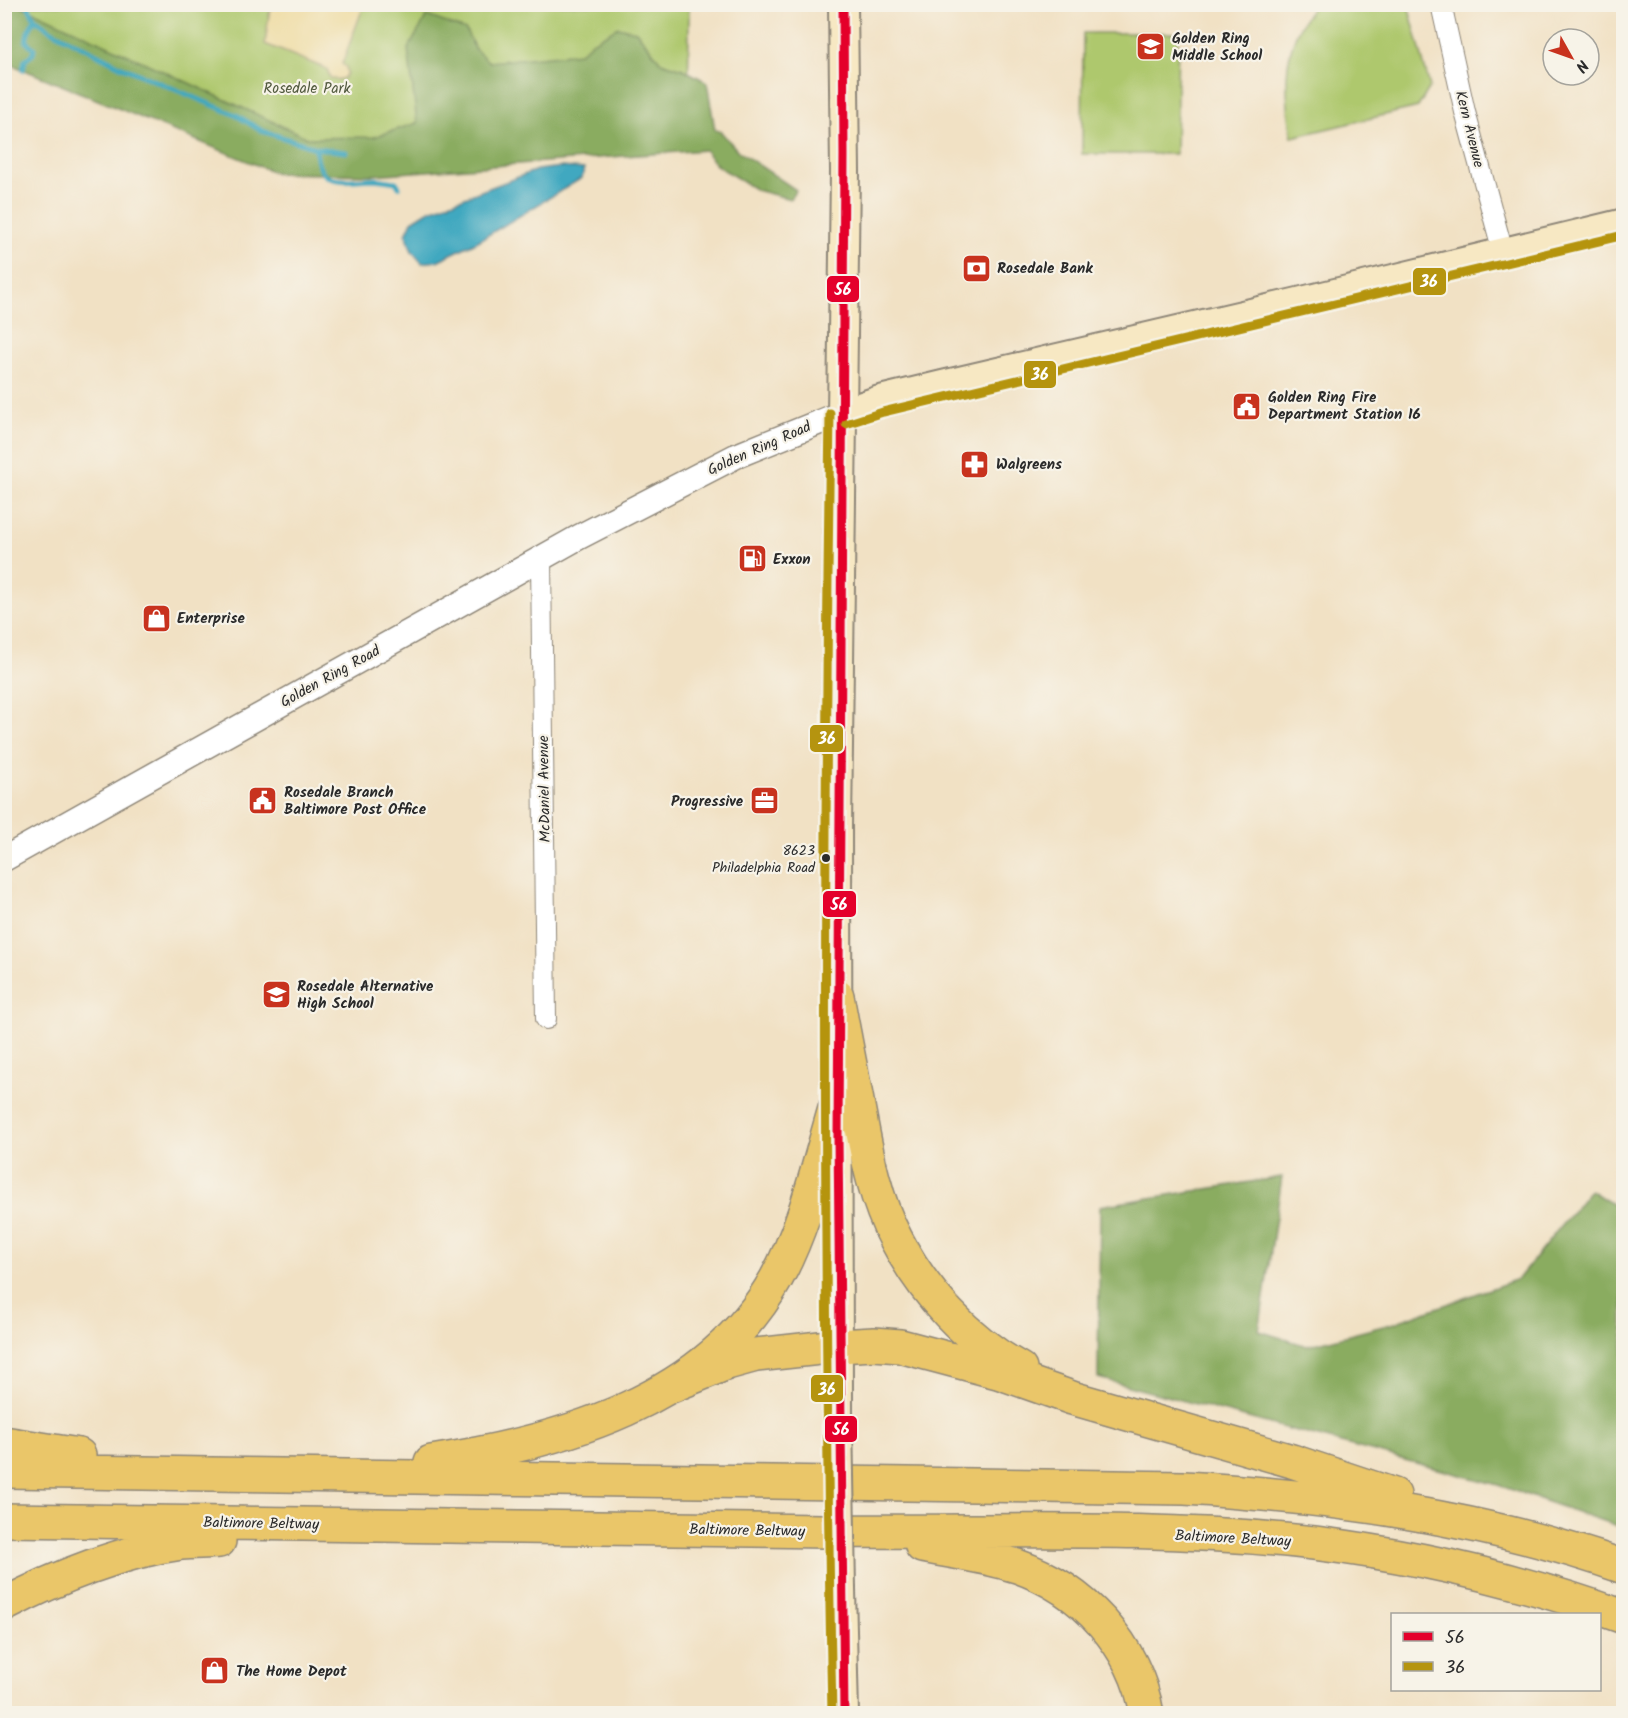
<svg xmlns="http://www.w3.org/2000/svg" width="1628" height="1718" viewBox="0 0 1628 1718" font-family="Kalam,sans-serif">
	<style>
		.green { fill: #aec86d; stroke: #6c7a4c; stroke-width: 1.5 }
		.forest { fill: #8aac60; stroke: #5a6c46; stroke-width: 1.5 }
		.sand { fill: #eeda9e; stroke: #8c8264; stroke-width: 1.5 }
		.water { fill: #40a8c0; stroke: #366a76; stroke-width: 1.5 }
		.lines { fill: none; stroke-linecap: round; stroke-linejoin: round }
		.stream { stroke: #40a8c0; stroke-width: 5 }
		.minor-casing { stroke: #8e8678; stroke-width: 22 }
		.tertiary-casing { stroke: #8e8678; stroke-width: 27 }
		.secondary-casing { stroke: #8e8678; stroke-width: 32 }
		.motorway-casing { stroke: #8e8678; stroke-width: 36 }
		.minor { stroke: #fff; stroke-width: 20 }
		.tertiary { stroke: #fff; stroke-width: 24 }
		.secondary { stroke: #f7e8c3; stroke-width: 28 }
		.motorway { stroke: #eac669; stroke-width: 33 }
		.secondary-bridge-casing { stroke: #8e8678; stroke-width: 32; stroke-linecap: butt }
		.secondary-bridge { stroke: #f7e8c3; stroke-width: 28 }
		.bus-1-casing { stroke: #f7f3e8; stroke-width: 14 }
		.bus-2-casing { stroke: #f7f3e8; stroke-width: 14 }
		.bus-1 { stroke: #e4002b; stroke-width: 9 }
		.bus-2 { stroke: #b5940f; stroke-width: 9 }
		.bus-dot { fill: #2b2b2b; stroke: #f7f3e8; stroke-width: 2 }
		.labels { text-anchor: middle; stroke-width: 4.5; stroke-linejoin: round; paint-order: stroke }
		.bus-label { font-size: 14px; fill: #2b2b2b; stroke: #f7f3e8; text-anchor: end }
		.poi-label { font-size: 15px; font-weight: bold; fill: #2b2b2b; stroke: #f7f3e8; text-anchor: start }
		.park-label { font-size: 15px; fill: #525a3f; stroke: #f7f3e8 }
		.street-label { font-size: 15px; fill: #2b2b2b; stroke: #f7f3e8 }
		.line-badge { stroke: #f7f3e8; stroke-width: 2 }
		.badge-label { font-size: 16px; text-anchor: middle; font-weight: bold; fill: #fff }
	</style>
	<rect width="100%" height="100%" fill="#f7f3e8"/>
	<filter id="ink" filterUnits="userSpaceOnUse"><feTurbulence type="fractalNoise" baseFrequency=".0167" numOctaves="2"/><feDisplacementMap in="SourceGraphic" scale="12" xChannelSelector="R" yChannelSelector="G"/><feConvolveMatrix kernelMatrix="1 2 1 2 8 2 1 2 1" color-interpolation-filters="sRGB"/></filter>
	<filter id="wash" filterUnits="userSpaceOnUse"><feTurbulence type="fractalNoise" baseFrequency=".008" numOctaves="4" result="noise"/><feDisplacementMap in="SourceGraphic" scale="24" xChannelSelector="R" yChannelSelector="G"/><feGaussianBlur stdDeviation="1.35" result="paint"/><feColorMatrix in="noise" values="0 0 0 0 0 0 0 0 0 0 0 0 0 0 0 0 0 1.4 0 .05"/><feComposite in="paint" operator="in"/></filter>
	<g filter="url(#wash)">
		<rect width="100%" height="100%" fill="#f1e1c4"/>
		<!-- green -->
		<path class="green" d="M4,5H689L688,138L294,173Z
			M1315,5H1408L1430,87L1418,107L1292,137C1284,89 1281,44 1315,5Z
			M1083,33H1178L1176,154H1082Z"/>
		<!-- forest -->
		<path class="forest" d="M4,5H20L308,138L374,137L417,123L408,49L427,16L466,30L475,49L489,62L580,53L592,42L618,27L636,31L661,62L683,69L707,82L715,130L721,132L738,151L796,190L790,199L756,190L716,165L705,150L373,175L276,173L5,62Z
			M1282,1177L1259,1331L1307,1346L1391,1324L1518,1279L1590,1190L1623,1211V1528L1498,1485L1098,1378L1100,1206Z"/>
		<!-- sand -->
		<path class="sand" d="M274,5H364L342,64L346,67L347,73L344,78L337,80L330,78L327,69L265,44L269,14Z"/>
		<!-- water -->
		<path class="water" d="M561,167L584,169L582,178L478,241L437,261L422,263L412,251L406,234L412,221L428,211L537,170Z"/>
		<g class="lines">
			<!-- stream -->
			<path class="stream" d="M27,4L35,19L52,31L122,67L236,115L262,131L316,148L346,152
				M23,70L25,60L33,54L34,48L26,42L28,32L35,19
				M316,148C317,188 341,180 371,179C379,179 388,181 396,182L399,187"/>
		</g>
	</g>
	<g filter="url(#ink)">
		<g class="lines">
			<defs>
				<path id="minor" d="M1441,4L1465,112L1503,252
					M541,558L546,1019"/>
				<path id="tertiary" d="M4,859L579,537L736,456L842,413"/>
				<path id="secondary" d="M842,413L880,400L942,385L1294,303L1624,223
					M838,1418L837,827L845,171L843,4
					M841,1589L844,1714"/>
				<path id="motorway" d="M837,996C844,1035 852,1074 859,1112C867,1155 875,1200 896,1239C924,1293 967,1340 1020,1369
					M671,1386L727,1363L756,1355L838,1346L874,1344L900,1346L998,1372L1072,1398L1292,1461L1394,1495
					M4,1443L79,1455
					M431,1462C560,1442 707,1402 776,1279C806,1225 819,1161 837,1102
					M4,1471L1184,1488C1333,1497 1482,1517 1624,1567
					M4,1520C277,1523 550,1528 823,1531C986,1533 1151,1524 1314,1543C1419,1556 1524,1581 1624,1617
					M922,1546C954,1552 986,1556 1017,1566C1083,1589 1135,1644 1147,1714
					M4,1605C57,1577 123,1551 182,1543C195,1542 207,1542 219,1541"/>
			</defs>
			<!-- minor casing -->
			<use href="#minor" class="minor-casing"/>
			<!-- tertiary casing -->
			<use href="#tertiary" class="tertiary-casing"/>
			<!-- secondary casing -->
			<use href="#secondary" class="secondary-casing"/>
			<!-- motorway casing -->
			<use href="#motorway" class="motorway-casing"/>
			<!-- minor -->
			<use href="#minor" class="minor"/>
			<!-- tertiary -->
			<use href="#tertiary" class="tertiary"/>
			<!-- secondary -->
			<use href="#secondary" class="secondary"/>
			<!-- motorway -->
			<use href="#motorway" class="motorway"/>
			<defs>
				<path id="secondary-bridge" d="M838,1418L841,1589"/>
			</defs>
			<!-- secondary-bridge casing -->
			<use href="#secondary-bridge" class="secondary-bridge-casing"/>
			<!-- secondary-bridge -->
			<use href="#secondary-bridge" class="secondary-bridge"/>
			<defs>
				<path id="bus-1" d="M843,4L844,155L838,1137L844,1714"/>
				<path id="bus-2" d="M830,413C824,846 823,1280 832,1714
					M846,424L883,412L1624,235"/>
			</defs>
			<!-- bus-1 casing -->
			<use href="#bus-1" class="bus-1-casing"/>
			<!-- bus-2 casing -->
			<use href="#bus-2" class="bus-2-casing"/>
			<!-- bus-1 -->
			<use href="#bus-1" class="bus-1"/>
			<!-- bus-2 -->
			<use href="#bus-2" class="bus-2"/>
		</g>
	</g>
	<!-- icons -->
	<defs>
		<symbol id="school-square" viewBox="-11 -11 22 22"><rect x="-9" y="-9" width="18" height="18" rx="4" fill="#c8321e" stroke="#f7f3e8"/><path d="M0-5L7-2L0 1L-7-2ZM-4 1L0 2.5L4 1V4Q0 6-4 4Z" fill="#fff"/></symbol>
		<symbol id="bank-square" viewBox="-11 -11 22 22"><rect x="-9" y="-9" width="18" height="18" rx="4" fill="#c8321e" stroke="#f7f3e8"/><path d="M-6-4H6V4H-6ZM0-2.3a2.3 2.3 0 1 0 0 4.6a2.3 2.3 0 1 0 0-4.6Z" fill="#fff"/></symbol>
		<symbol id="civic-square" viewBox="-11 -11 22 22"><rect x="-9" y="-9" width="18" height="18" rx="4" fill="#c8321e" stroke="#f7f3e8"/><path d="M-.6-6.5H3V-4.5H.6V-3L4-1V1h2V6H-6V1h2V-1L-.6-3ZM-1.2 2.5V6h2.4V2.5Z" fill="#fff"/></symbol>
		<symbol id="pharmacy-square" viewBox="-11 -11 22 22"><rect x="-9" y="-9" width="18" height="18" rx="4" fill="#c8321e" stroke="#f7f3e8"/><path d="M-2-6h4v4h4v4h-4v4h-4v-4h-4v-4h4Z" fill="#fff"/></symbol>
		<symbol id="fuel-square" viewBox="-11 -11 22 22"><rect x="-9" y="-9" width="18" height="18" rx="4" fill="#c8321e" stroke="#f7f3e8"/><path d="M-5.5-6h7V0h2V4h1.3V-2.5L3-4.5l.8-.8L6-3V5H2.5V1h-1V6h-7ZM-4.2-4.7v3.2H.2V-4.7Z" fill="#fff"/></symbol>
		<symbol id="shop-square" viewBox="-11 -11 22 22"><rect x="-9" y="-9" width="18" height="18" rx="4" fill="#c8321e" stroke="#f7f3e8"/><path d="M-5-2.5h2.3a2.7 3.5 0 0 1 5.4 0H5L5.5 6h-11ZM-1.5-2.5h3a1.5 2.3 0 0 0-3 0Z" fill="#fff"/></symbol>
		<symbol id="office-square" viewBox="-11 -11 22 22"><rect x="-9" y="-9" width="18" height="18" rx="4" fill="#c8321e" stroke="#f7f3e8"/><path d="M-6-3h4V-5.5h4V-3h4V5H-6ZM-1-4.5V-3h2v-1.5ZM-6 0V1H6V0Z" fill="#fff"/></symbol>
	</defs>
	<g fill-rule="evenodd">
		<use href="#school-square" x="1134" y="30" width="33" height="33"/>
		<use href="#bank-square" x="960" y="252" width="33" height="33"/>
		<use href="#civic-square" x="1230" y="390" width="33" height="33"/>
		<use href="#pharmacy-square" x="958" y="448" width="33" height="33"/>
		<use href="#fuel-square" x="736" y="542" width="33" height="33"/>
		<use href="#shop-square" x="140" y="602" width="33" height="33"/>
		<use href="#civic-square" x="246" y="784" width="33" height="33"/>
		<use href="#office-square" x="748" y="784" width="33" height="33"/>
		<use href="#school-square" x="260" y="978" width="33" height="33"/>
		<use href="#shop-square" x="198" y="1654" width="33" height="33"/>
	</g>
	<!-- markers -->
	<circle class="bus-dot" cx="826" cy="858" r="5"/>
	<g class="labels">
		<!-- bus labels -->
		<g class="bus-label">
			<text x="815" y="855">8623<tspan x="815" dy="17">Philadelphia Road</tspan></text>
		</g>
		<!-- poi labels -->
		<g class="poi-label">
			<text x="1172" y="43">Golden Ring<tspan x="1172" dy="17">Middle School</tspan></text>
			<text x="997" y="273">Rosedale Bank</text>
			<text x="1268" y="402">Golden Ring Fire<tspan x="1268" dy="17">Department Station 16</tspan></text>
			<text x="996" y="469">Walgreens</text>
			<text x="773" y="564">Exxon</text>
			<text x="177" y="623">Enterprise</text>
			<text x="284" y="797">Rosedale Branch<tspan x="284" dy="17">Baltimore Post Office</tspan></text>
			<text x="743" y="806" text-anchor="end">Progressive</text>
			<text x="297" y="991">Rosedale Alternative<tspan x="297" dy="17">High School</tspan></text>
			<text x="236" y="1676">The Home Depot</text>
		</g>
		<!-- park labels -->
		<g class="park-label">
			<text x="307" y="93">Rosedale Park</text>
		</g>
		<!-- street labels -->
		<g class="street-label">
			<text transform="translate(1470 129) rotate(76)" y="5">Kern Avenue</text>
			<text transform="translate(759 448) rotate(-24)" y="5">Golden Ring Road</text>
			<text transform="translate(330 676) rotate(-29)" y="5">Golden Ring Road</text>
			<text transform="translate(544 789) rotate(-91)" y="5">McDaniel Avenue</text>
			<text transform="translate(261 1523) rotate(1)" y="5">Baltimore Beltway</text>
			<text transform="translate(747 1530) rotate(1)" y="5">Baltimore Beltway</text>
			<text transform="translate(1233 1538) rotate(3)" y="5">Baltimore Beltway</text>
		</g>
	</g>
	<g class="line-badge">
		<rect x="1412" y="267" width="35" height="29" rx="6" fill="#b5940f"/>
		<rect x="826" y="275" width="34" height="28" rx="6" fill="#e4002b"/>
		<rect x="1023" y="360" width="34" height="29" rx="6" fill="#b5940f"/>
		<rect x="809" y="724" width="35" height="29" rx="6" fill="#b5940f"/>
		<rect x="822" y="890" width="35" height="28" rx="6" fill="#e4002b"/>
		<rect x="810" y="1374" width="34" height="29" rx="6" fill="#b5940f"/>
		<rect x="824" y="1415" width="34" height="28" rx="6" fill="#e4002b"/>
	</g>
	<g class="badge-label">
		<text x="1429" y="287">36</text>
		<text x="843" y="295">56</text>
		<text x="1040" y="380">36</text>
		<text x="827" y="744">36</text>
		<text x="839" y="910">56</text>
		<text x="827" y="1395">36</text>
		<text x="841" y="1435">56</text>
	</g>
	<!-- margin -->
	<rect width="1628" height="1718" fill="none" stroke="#f7f3e8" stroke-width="24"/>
	<!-- legend -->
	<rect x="1391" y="1613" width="210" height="78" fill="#f7f3e8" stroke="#a5a39c" stroke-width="1.5"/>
	<rect x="1403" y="1632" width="30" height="9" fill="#e4002b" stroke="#a5a39c" stroke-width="1.5"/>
	<text x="1445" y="1643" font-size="18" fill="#2b2b2b">56</text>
	<rect x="1403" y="1662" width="30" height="9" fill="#b5940f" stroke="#a5a39c" stroke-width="1.5"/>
	<text x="1445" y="1673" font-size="18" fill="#2b2b2b">36</text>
	<!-- north arrow -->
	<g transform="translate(1571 57) rotate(130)"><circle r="28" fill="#f7f3e8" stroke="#a5a39c" stroke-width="1.5"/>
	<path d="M0-4.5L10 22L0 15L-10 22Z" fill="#c8321e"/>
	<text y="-9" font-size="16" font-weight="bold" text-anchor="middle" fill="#2b2b2b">N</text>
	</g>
</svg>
